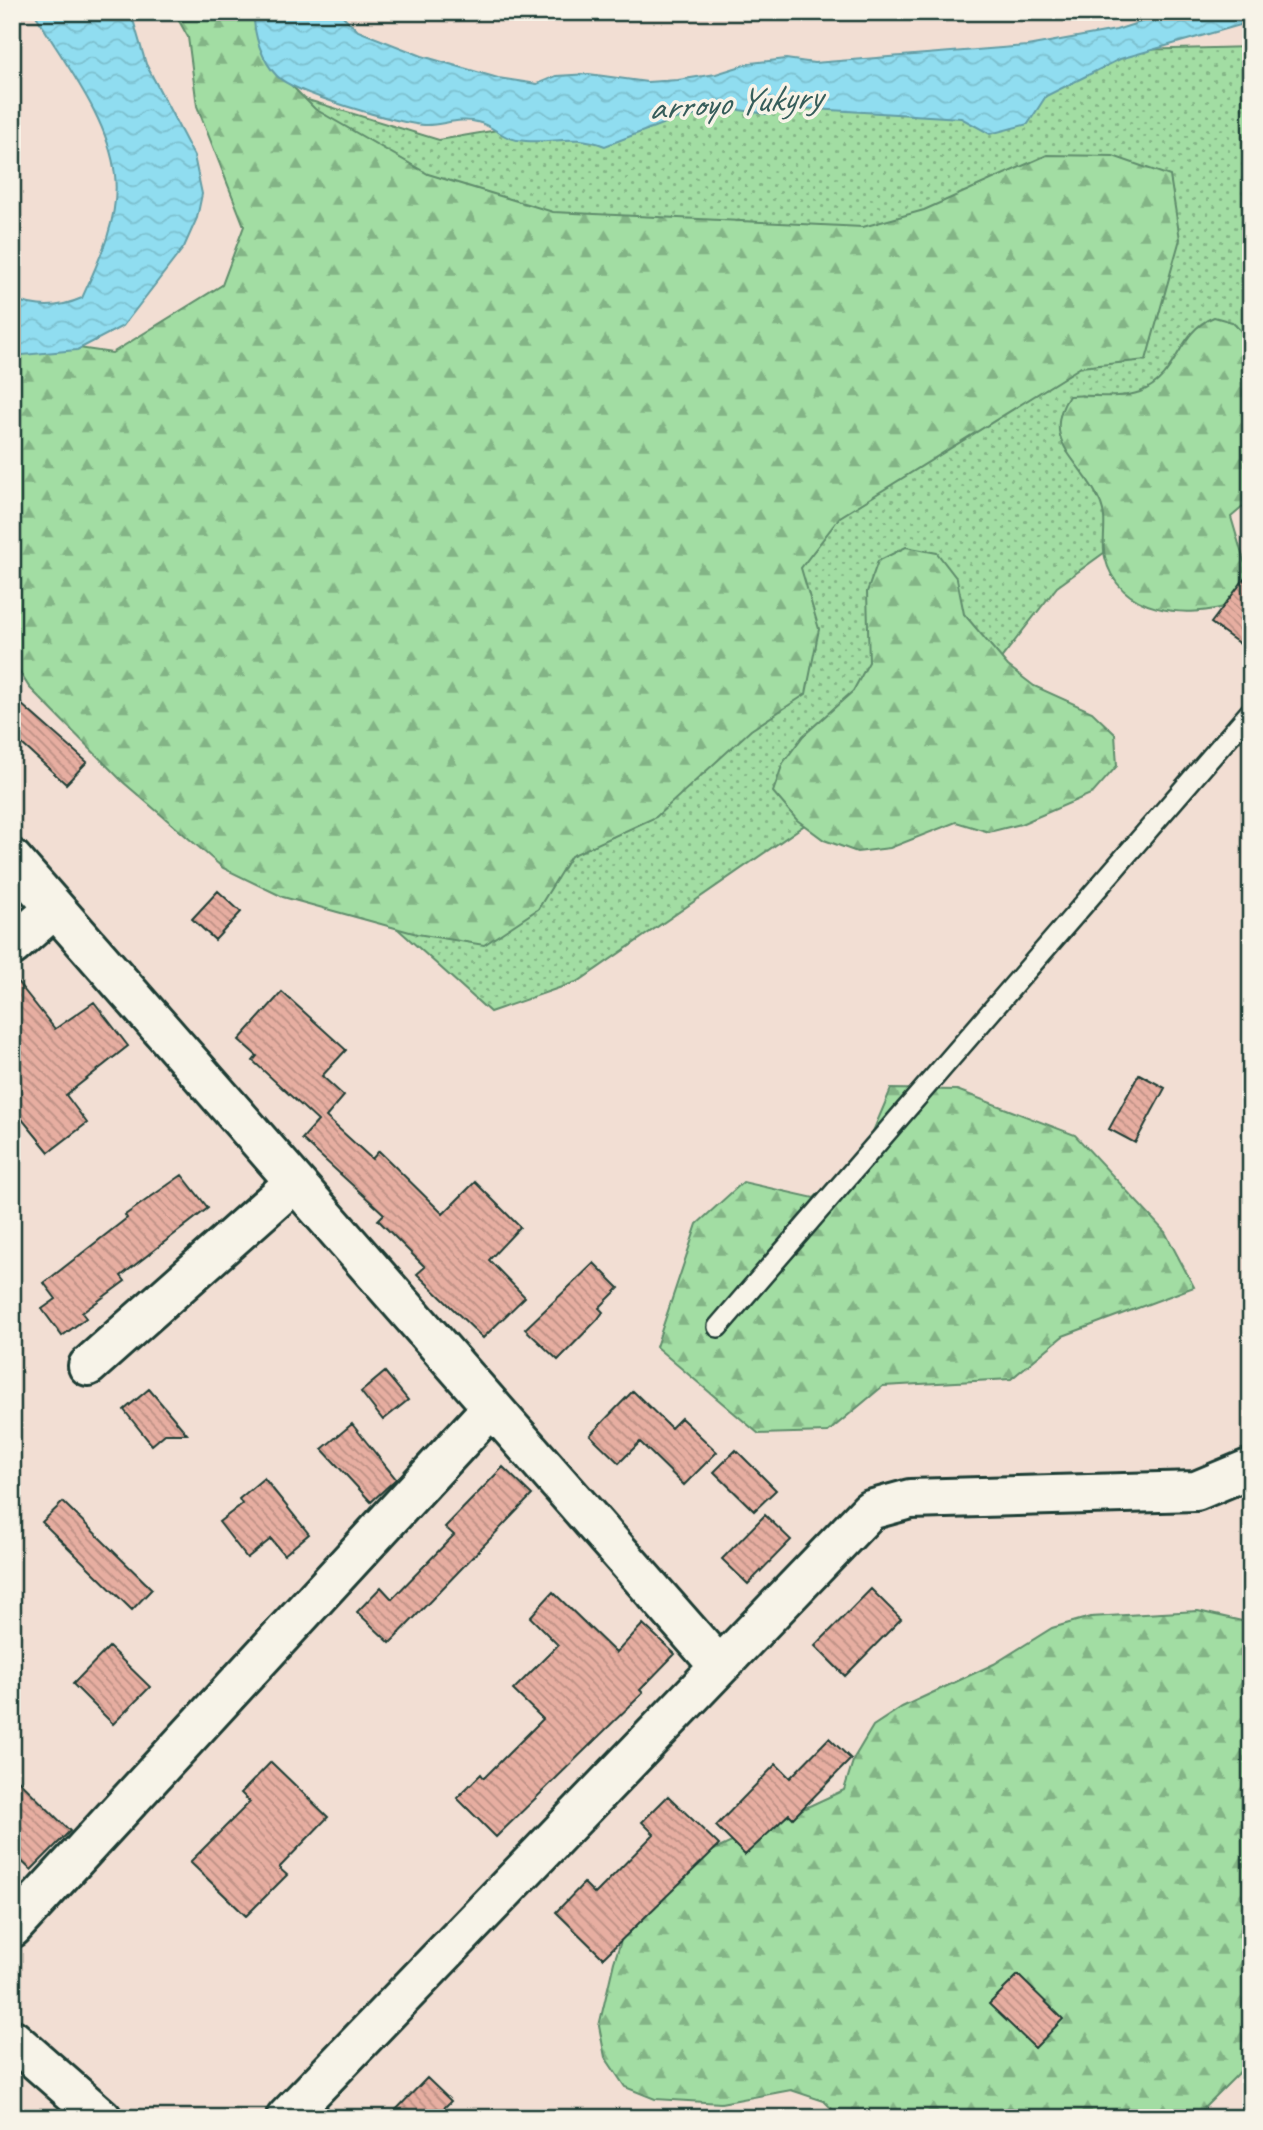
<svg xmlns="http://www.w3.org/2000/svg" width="1263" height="2130" viewBox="0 0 1263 2130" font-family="Caveat,sans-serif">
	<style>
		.grass { fill: url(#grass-dots); stroke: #608d6c; stroke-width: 2 }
		.forest { fill: url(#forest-firs); stroke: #608d6c; stroke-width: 2 }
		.water { fill: url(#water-waves); stroke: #639da5; stroke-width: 2 }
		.building { fill: url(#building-back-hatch); stroke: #1f3d34; stroke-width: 2 }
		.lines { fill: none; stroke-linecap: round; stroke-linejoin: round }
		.service-casing { stroke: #1f3d34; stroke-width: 24 }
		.minor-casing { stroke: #1f3d34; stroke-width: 44 }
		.service { stroke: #f7f3e8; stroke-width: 19 }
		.minor { stroke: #f7f3e8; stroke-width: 38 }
		.labels { text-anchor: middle; stroke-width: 7; stroke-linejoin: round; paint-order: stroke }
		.water-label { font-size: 37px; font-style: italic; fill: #365d5a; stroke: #f7f3e8 }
	</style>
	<defs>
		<pattern id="grass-dots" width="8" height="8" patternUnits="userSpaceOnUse" patternTransform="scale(1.75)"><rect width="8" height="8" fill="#a2dda3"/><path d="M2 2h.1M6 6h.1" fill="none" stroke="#83b486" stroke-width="1.8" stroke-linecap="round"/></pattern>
		<pattern id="forest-firs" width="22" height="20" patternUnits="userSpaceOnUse" patternTransform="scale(1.75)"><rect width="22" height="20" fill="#a2dda3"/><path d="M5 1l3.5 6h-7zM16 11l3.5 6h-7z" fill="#83b486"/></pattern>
		<pattern id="water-waves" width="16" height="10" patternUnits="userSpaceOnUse" patternTransform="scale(1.75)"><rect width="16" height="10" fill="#90ddf0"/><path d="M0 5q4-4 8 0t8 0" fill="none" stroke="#7cbfce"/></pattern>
		<pattern id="building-back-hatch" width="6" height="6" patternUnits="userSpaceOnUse" patternTransform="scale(1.75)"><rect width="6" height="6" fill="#e7aea1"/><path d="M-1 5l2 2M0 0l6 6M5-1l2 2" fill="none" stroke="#bb8f84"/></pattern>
	</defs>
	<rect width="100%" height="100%" fill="#f2ded3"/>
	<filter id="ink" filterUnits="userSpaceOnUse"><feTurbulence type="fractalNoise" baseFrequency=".0143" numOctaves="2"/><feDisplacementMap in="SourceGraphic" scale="14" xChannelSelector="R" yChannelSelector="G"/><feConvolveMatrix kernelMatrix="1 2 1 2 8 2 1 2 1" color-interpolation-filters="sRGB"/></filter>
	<g filter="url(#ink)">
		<!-- grass -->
		<path class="grass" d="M1251,47V446L1057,587L949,725L579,981L490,1012L12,581L97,392L317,235L275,90L439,140L935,55Z"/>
		<!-- forest -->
		<path class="forest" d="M174,12H268L267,61L315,109L428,174L553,212L863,227L924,210L1047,155L1113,156L1170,176L1180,239L1146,360L1081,367L840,517L801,568L819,629L806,694L751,730L656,817L571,856L538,909L484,945L417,934L283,897L223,868L123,782L29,687L12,660V338L112,353L222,285L244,226L197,106L188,37Z
			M1214,317L1232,322L1251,341V500L1231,517L1249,578L1234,604C1187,620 1118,614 1105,557C1101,541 1108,521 1101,504C1085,462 1038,443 1069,396C1093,394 1117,400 1140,392C1179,377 1176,332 1214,317Z
			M906,547L937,553L957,579L964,614L1008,666L1034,686L1092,712L1115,734L1117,766L1093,793L1021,824L989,832L956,822L890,848L857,852L824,840L797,820L773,792L783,763L803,736L853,691L869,662L867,592L878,561Z
			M891,1089L957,1090L1075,1135L1165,1232L1194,1287L1063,1336L1011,1379L883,1386L828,1432L759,1434L656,1347L697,1224L743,1182L814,1198L866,1148Z
			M1198,1611L1251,1623V2061L1194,2118H841L824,2101L791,2090L721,2103L655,2099L625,2087L605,2057L599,2026L614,1962L626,1926L669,1871L844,1790L854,1758L873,1726L902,1707L994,1664L1052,1628L1090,1617Z"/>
		<!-- water -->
		<path class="water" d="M34,12H124L134,23L146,64L194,156L202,194L197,218L184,247L123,326L77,350L12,356V299C37,308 57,309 82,298C99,261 120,217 115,175C108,116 63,62 34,12Z
			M254,12H339L358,31L422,56L498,78L537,84L556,76L589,74L647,82L678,80L716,74L751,63L786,59L814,63L1027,46L1116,30L1172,12H1251V22L1120,59L1046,96L1028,124L990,134L961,118L798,108L766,114L733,109L675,119L605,146C573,134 558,143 526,141C501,140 497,127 477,122C458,117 442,126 424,125C399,124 293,93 277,76C262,61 253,34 254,12Z"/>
		<!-- building -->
		<path class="building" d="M1251,570V652L1211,623Z
			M12,696L87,762L66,784L12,735Z
			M218,891L241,912L215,940L192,919Z
			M12,975L55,1029L94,1002L128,1046L66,1095L87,1123L49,1152L12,1107Z
			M282,992L346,1050L322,1076L344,1096L326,1117L372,1159L379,1151L443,1214L475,1182L520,1227L489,1260L525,1297L483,1338L417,1274L425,1267L378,1220L384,1214L302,1139L318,1121L253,1061L257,1056L239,1040Z
			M1139,1074L1165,1088L1135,1143L1109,1129Z
			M182,1175L208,1208L121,1276L125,1281L82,1313L86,1318L62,1336L42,1309L56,1299L44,1283L127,1218L125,1215Z
			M594,1263L619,1288L599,1308L603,1312L597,1320L558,1360L525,1329Z
			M385,1372L408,1400L383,1420L361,1392Z
			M149,1389L171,1415L187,1434H165L152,1445L124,1410Z
			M633,1391L671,1428L681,1418L717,1452L684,1485L640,1442L619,1463L590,1435Z
			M352,1424L396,1479L371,1502L322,1449Z
			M736,1450L776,1490L754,1511L714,1472Z
			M503,1467L532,1495L390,1643L357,1612L381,1587L392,1599L454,1535L445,1527Z
			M264,1478L309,1534L284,1555L271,1539L247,1558L219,1522L242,1504L239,1499Z
			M63,1502L152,1589L132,1610L42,1522Z
			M765,1515L791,1540L748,1584L722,1559Z
			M871,1589L901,1619L845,1676L815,1646Z
			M553,1592L616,1653L643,1624L675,1654L640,1690L643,1693L496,1837L457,1798L481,1774L484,1778L543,1719L513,1690L558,1645L530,1617Z
			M109,1647L150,1687L113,1724L73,1684Z
			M829,1738L851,1759L793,1818L789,1814L745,1855L716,1826L776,1764L790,1778Z
			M271,1762L328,1817L279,1868L287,1875L246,1916L190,1862L250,1802L241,1793Z
			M12,1774L70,1831L31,1870L12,1852Z
			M668,1796L719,1845L603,1958L556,1912L584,1883L595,1894L654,1834L642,1822Z
			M1018,1975L1063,2019L1035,2048L989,2004Z
			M427,2078L451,2101L434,2118H388Z"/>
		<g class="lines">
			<defs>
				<path id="service" d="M718,1327L1251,711"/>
				<path id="minor" d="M12,859L718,1665
					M12,946L55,908
					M88,1366L295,1182
					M12,1928L492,1407
					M12,2039L102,2118
					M286,2118L870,1510L910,1499L1196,1491L1251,1468"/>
			</defs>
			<!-- service casing -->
			<use href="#service" class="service-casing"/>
			<!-- minor casing -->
			<use href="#minor" class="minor-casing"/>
			<!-- service -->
			<use href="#service" class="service"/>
			<!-- minor -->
			<use href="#minor" class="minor"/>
		</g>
	</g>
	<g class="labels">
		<!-- water labels -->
		<g class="water-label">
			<text transform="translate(734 101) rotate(-4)" y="13">arroyo Yukyry</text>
		</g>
	</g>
	<!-- margin -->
	<rect width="1263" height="2130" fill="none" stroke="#f7f3e8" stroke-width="42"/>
	<rect x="21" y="21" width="1221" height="2088" fill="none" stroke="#1f3d34" stroke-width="2.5" filter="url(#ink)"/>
</svg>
